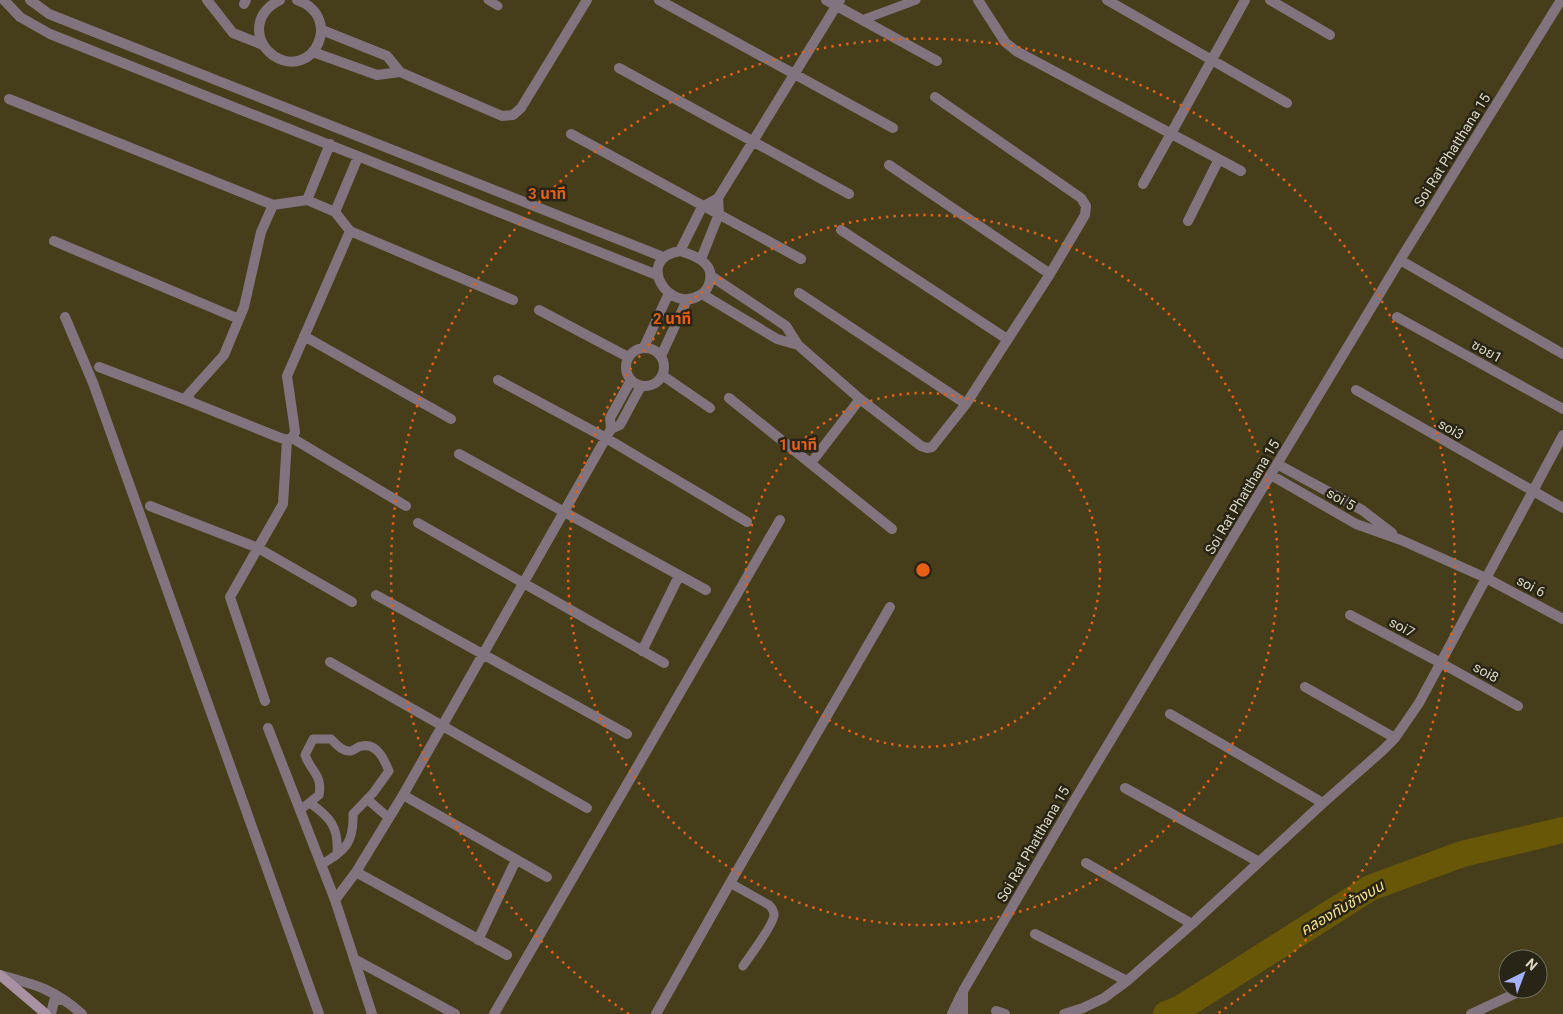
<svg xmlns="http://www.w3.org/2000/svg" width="1563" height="1014" viewBox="0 0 1563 1014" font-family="Roboto,'Noto Sans Thai',sans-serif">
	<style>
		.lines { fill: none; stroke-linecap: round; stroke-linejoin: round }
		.canal { stroke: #685706; stroke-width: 15 }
		.river { stroke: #685706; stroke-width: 26 }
		.service { stroke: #82747e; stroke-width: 9 }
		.minor { stroke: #82747e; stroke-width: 10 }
		.secondary { stroke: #a891a2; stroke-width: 10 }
		.ring { fill: none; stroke: #e75f15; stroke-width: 2.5; stroke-dasharray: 2.5 5 }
		.labels { text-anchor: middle; stroke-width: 5; stroke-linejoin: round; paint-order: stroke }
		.street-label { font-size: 14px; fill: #dbd7c3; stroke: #292516 }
		.water-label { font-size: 15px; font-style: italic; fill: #f9e38c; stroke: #292516 }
		.centre { fill: #e75f15; stroke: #292516; stroke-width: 2.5 }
		.ring-label { font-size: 15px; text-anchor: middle; font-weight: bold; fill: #e75f15; stroke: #292516; stroke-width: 5; stroke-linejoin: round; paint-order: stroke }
	</style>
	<rect width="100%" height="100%" fill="#463e1b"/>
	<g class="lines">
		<!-- canal -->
		<path class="canal" d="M1181,1008L1185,1014"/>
		<!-- river -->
		<path class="river" d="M1166,1014L1181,1008L1370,888L1462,854L1563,830"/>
		<!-- service -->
		<path class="service" d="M488,0L498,6
			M862,20L916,0
			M367,799L389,818
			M310,803C330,817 339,827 337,854
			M300,810L319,795C323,775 311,772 305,755L313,739H331C336,744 342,752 351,751C355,750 358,746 362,746C377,743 384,759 389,771L373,793L353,814C354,844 345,850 321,865
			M730,883L769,905C771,907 774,911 774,915C774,924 750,956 743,966"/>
		<!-- minor -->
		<path class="minor" d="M4,0L20,17L50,34L657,275
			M30,0L49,14L663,257
			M207,0L233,33L263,45
			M280,0C268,6 259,15 259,30C259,40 265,50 274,56C314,81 344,16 297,0
			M659,0L893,128
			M826,0L937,61
			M978,0L1005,42L1016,51L1241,171
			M1107,0L1287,103
			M1270,0L1330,35
			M244,4L246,0
			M313,52L377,75L400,72L387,56L322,30
			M619,68L849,194
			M400,72L502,116L513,115L521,108L587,0
			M9,99L273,205
			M571,134L801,259
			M330,144L307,200L273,205L261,232L244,307L224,355L188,395L191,402L278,437L287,440L292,438L406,506
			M889,165L1050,274
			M1143,184L1245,0
			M718,198L840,0
			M307,200L335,212
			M1188,221L1219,159
			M841,230L1007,339
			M350,231L513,300
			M54,241L239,319
			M680,251C693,255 714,262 710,280C709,286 706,292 700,295C670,315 633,259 680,251Z
			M680,251L702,207L718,198L719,214L701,259
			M1400,260L1563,354
			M799,293L966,404
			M702,294L777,339L798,345L786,326L711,276
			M539,310L628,357
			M65,317L93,383L319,1014
			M1397,317L1563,409
			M304,336L451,419
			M798,345L860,399L921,446L927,448L932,447L966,404L1050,274L1085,215L1086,206L1081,198L935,97
			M644,347L669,293
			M626 367a19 19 0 1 1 38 0a19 19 0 1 1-38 0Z
			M661,356L687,300
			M99,367L191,402
			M662,375L710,408
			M498,380L606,438L747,522
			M631,380L610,418L611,429L620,425L641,386
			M1356,390L1563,508
			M729,398L892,529
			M292,438L295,432L294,424L287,376L350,231L335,212L358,157
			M459,454L706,590
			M811,463L860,399
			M1277,464L1362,510L1392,533
			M1271,475L1356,524L1401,540L1486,578L1563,619
			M150,506L258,548L352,602
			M418,523L664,663
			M376,595L627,734
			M1350,615L1441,663L1518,706
			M642,651L679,576
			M330,662L587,808
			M1305,687L1395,738
			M265,701L230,597L283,504L287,440
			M1170,714L1323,803
			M268,728L335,900L372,1014
			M1125,788L1259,862
			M403,795L547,877
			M1086,863L1192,924
			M356,872L507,955
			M335,900L356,872L403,795L611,429
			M1035,934L1127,981
			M478,940L516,860
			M354,959L455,1014
			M0,975C37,985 53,989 82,1014
			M996,1011L1005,1014
			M51,1014L54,1001L58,999L66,1001
			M494,1014L780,520
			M656,1014L730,883L890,607
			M952,1014L961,995
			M963,1014V991L1074,801L1400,260L1561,0
			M1064,1014L1083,1008L1104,998L1127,981L1192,924L1323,803L1382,751L1395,738L1419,703L1563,435
			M1471,1014L1525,989"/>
		<!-- secondary -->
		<path class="secondary" d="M0,975L46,1014"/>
	</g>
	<!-- distance rings -->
	<g class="ring">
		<circle cx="923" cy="570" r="177"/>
		<circle cx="923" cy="570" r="355"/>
		<path d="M629 1014A532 532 0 1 1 1217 1014"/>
	</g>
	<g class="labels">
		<!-- street labels -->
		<g class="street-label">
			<text transform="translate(1452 150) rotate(-58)" y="5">Soi Rat Phatthana 15</text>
			<text transform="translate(1487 351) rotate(29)" y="5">ซอย1</text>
			<text transform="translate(1451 429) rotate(30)" y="5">soi3</text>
			<text transform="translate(1242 497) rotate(-59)" y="5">Soi Rat Phatthana 15</text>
			<text transform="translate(1341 499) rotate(30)" y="5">soi 5</text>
			<text transform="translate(1531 586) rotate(28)" y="5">soi 6</text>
			<text transform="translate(1402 627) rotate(28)" y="5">soi7</text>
			<text transform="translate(1486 672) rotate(29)" y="5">soi8</text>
			<text transform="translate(1033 844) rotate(-60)" y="5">Soi Rat Phatthana 15</text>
		</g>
		<!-- water labels -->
		<g class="water-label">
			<text transform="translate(1342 908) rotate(-30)" y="5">คลองทับช้างบน</text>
		</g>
	</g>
	<circle cx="923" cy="570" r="8" class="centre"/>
	<g class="ring-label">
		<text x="547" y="199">3 นาที</text>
		<text x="672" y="324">2 นาที</text>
		<text x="798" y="450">1 นาที</text>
	</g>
	<!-- north arrow -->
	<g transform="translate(1523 974) rotate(42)"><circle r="24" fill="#292516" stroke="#706c5b"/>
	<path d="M0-4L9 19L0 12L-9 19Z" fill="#a4b2fc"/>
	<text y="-8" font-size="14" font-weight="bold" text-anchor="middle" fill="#dbd7c3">N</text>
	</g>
</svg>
